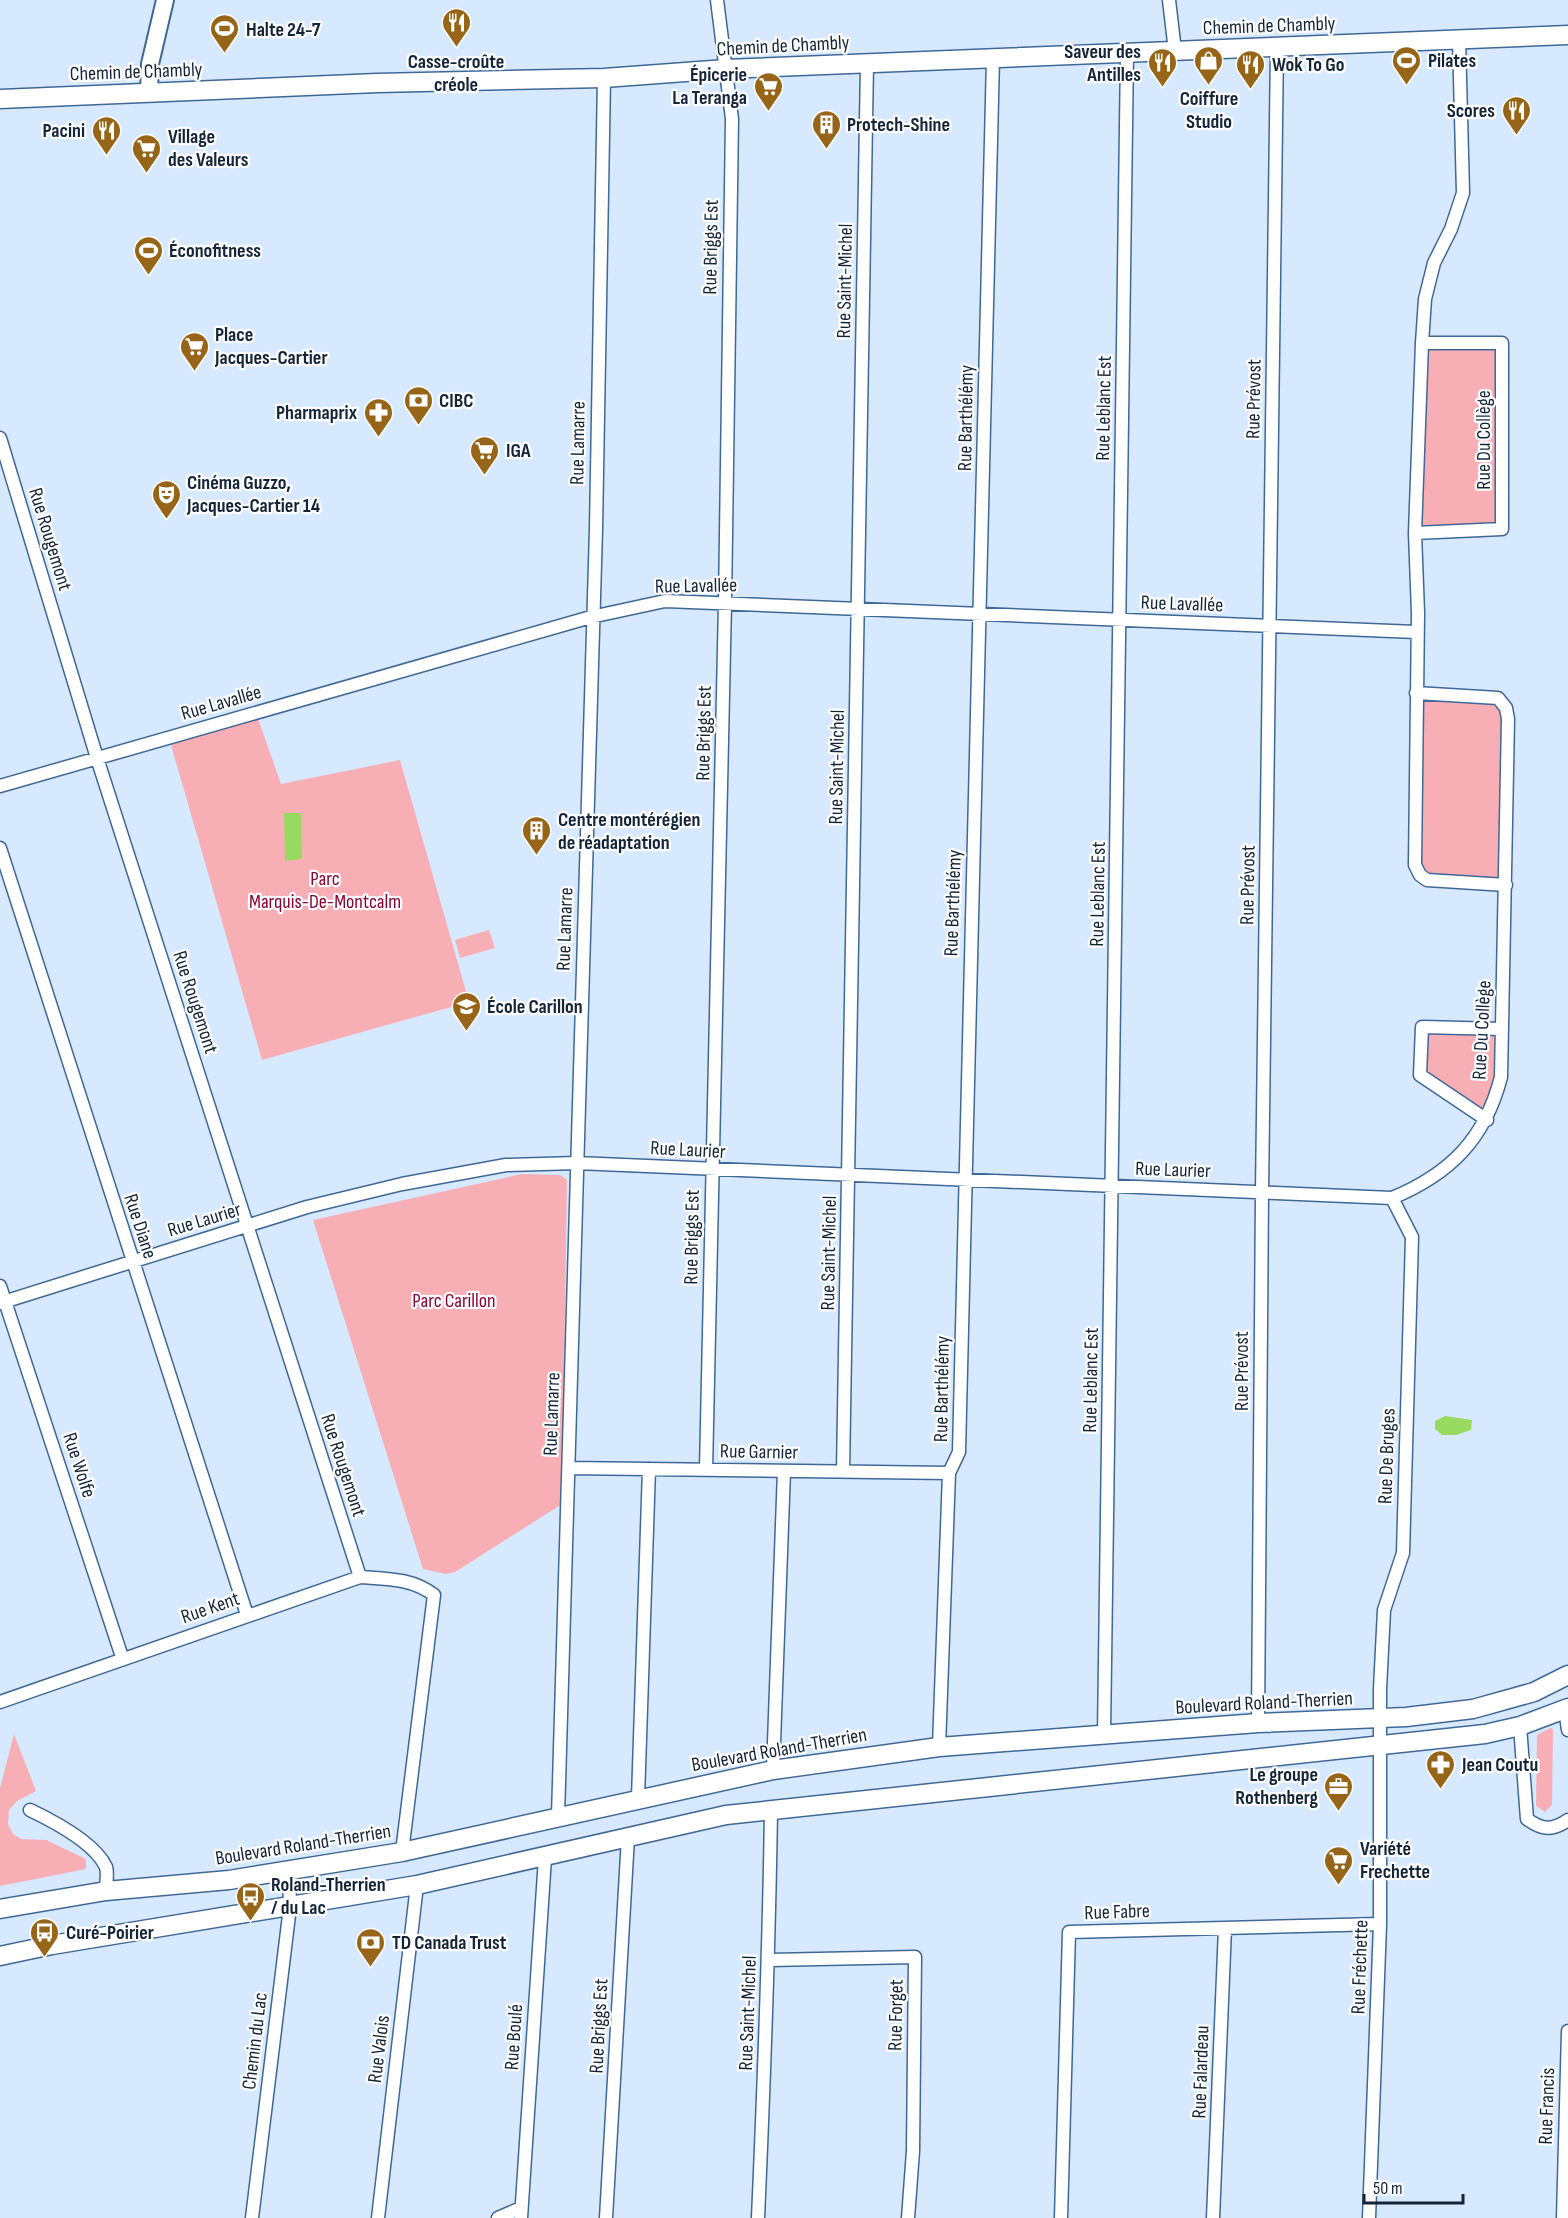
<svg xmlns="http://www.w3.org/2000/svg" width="1568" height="2218" viewBox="0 0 1568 2218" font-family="'Sofia Sans Condensed',sans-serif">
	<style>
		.green { fill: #f8aeb5 }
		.water { fill: #98da5f }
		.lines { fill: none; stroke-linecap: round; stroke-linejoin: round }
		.minor-casing { stroke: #3f6897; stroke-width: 15 }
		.tertiary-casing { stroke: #3f6897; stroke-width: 20 }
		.secondary-casing { stroke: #3f6897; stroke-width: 21 }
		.minor { stroke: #fff; stroke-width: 12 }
		.tertiary { stroke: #fff; stroke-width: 16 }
		.secondary { stroke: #fff; stroke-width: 18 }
		.labels { text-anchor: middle; stroke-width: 4.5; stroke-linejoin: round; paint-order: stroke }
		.street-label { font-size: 20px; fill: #142539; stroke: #fff }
		.poi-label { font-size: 20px; font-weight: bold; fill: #142539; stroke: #fff; text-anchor: start }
		.park-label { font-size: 20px; fill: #8a0330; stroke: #fff }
	</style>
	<rect width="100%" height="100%" fill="#d7e9ff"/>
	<!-- green -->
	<path class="green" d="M1422,343H1502V529L1415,533Z
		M1416,693L1498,698L1506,708V885L1420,875Z
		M256,713L281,784L400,760L469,1002L262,1060L169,738Z
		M489,930L495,948L460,958L455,940Z
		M1422,1027L1502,1029L1501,1077L1487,1120L1420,1075Z
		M522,1174L560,1175L567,1180L562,1504L455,1572L446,1574L423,1569L313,1220Z
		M1550,1728L1553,1729L1552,1805L1545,1812L1536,1806L1537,1735Z
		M14,1734L36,1791L17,1801L9,1810L8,1824L13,1834L21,1839L46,1840L86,1859V1869L0,1886V1788Z"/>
	<!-- water -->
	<path class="water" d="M284,813H301L302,859L285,861Z
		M1445,1416L1472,1420L1471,1430L1456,1435H1442L1435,1429V1421Z"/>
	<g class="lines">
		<defs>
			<path id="minor" d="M1169,0L1175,51
				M1459,39L1463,193L1451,229L1434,263L1425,299L1422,343L1415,533L1418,613L1415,865L1420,875L1427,880L1506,885
				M0,438L97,758L360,1577
				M1415,533L1502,529V343H1422
				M0,786L591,617L665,601L1416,632
				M0,848L247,1615
				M1487,1120L1420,1075L1422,1027L1502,1029
				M0,1286L122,1657
				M0,1303L307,1207L402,1184L506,1165L577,1163L1392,1198C1450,1174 1485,1139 1501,1077L1508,719L1506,708L1498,698L1416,693
				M569,1468L949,1473
				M706,1470L725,603L732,119L717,0
				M843,1471L867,63
				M0,1702L360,1577C387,1579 412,1578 434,1595L402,1852
				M1565,1709L1568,1730
				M1258,1723L1262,1192L1277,47
				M1520,1726L1527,1819C1542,1830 1552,1831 1568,1820
				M1104,1735L1127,53
				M939,1747L949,1473L959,1452L993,58
				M773,1770L784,1471
				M638,1798L649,1469
				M30,1810C53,1821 95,1843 106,1867C108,1873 106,1884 106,1891
				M558,1817L596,529L604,78
				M770,1960L915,1957L913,2151L908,2218
				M252,2218L290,1907L289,1868
				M378,2218L417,1885
				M498,2218L521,2208
				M521,2218L545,1858
				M606,2218L628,1837
				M758,2218C764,2082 769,1946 771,1810
				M1061,2218L1069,1932L1380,1924
				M1213,2218L1225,1928
				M1369,2218L1380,1924V1689L1384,1610L1403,1553L1412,1237L1392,1198
				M1563,2218L1568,2031"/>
			<path id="tertiary" d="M149,93L150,64L165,0"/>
			<path id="secondary" d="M0,99L377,83L604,78L726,69L1568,35
				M0,1909L106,1891L229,1880L402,1852L773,1770L939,1747L1258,1723L1406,1717L1473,1709L1534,1692L1568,1675
				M0,1956L52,1945L417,1885L726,1815L1485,1734L1520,1726L1568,1708"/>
		</defs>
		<!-- minor casing -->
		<use href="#minor" class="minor-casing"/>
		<!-- tertiary casing -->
		<use href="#tertiary" class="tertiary-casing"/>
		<!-- secondary casing -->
		<use href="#secondary" class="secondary-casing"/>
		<!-- minor -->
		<use href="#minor" class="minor"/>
		<!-- tertiary -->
		<use href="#tertiary" class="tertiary"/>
		<!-- secondary -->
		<use href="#secondary" class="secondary"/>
	</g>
	<!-- icons -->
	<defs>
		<symbol id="restaurant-pin" viewBox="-11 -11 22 30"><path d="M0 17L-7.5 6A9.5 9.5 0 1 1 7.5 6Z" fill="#976518" stroke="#fff"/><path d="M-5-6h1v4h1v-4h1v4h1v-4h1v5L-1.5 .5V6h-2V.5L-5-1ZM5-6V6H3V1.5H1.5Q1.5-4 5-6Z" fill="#fff"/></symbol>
		<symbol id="stadium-pin" viewBox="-11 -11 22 30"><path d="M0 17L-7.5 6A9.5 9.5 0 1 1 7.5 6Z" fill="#976518" stroke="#fff"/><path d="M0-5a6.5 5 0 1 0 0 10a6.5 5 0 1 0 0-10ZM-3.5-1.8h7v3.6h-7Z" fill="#fff"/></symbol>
		<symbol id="shop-pin" viewBox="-11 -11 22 30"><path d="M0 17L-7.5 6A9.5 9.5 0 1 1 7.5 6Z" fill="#976518" stroke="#fff"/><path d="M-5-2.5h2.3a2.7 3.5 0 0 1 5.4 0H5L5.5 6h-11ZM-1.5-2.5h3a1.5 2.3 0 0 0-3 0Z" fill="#fff"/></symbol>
		<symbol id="supermarket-pin" viewBox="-11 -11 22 30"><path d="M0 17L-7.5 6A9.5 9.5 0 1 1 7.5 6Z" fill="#976518" stroke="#fff"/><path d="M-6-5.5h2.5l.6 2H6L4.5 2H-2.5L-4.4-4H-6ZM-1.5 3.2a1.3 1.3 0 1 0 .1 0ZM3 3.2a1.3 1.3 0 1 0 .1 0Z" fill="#fff"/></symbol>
		<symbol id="building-pin" viewBox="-11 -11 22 30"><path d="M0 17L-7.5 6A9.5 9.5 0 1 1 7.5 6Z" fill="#976518" stroke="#fff"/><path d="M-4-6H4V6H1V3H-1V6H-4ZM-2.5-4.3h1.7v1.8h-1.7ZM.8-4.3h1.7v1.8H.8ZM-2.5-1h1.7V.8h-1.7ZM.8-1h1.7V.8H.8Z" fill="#fff"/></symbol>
		<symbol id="bank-pin" viewBox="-11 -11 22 30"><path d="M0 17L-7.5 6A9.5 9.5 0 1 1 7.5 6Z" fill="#976518" stroke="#fff"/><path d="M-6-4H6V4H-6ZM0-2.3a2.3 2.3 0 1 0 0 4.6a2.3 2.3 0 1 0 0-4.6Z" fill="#fff"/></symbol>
		<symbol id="pharmacy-pin" viewBox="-11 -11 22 30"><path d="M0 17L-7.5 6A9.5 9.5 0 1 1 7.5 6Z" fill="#976518" stroke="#fff"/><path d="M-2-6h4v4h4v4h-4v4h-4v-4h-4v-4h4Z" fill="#fff"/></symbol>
		<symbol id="theatre-pin" viewBox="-11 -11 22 30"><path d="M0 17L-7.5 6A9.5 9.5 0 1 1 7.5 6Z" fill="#976518" stroke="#fff"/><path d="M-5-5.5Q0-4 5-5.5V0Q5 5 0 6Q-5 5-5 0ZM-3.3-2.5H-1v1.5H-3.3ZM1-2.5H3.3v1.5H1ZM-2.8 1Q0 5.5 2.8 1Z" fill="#fff"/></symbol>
		<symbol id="school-pin" viewBox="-11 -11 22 30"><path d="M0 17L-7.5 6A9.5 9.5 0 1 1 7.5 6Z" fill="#976518" stroke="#fff"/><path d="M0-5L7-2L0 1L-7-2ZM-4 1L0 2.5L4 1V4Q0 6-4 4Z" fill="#fff"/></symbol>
		<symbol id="office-pin" viewBox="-11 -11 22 30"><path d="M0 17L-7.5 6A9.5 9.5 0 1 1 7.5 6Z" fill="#976518" stroke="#fff"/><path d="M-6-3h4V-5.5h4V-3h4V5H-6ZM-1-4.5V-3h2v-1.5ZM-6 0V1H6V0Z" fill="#fff"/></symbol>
		<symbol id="bus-pin" viewBox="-11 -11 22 30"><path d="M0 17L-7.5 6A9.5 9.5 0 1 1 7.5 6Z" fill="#976518" stroke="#fff"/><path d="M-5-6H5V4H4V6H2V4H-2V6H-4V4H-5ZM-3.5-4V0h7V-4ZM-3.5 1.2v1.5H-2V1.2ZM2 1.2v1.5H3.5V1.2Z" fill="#fff"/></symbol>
	</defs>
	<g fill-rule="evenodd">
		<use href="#restaurant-pin" x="440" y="6" width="33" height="45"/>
		<use href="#stadium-pin" x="208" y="12" width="33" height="45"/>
		<use href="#shop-pin" x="1192" y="44" width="33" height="45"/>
		<use href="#stadium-pin" x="1390" y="44" width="33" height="45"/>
		<use href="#restaurant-pin" x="1146" y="46" width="33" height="45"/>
		<use href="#restaurant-pin" x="1234" y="48" width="33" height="45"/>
		<use href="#supermarket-pin" x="752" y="70" width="33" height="45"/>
		<use href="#restaurant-pin" x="1500" y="94" width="33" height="45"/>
		<use href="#building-pin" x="810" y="108" width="33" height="45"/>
		<use href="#restaurant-pin" x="90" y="114" width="33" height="45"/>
		<use href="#supermarket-pin" x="130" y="132" width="33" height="45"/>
		<use href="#stadium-pin" x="132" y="234" width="33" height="45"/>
		<use href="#supermarket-pin" x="178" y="330" width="33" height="45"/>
		<use href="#bank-pin" x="402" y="384" width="33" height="45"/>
		<use href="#pharmacy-pin" x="362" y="396" width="33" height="45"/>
		<use href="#supermarket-pin" x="468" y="434" width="33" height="45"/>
		<use href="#theatre-pin" x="150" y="478" width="33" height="45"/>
		<use href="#building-pin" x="520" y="814" width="33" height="45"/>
		<use href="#school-pin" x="450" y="990" width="33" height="45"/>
		<use href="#pharmacy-pin" x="1424" y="1748" width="33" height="45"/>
		<use href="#office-pin" x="1322" y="1770" width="33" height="45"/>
		<use href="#supermarket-pin" x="1322" y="1844" width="33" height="45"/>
		<use href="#bus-pin" x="234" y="1880" width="33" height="45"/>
		<use href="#bus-pin" x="28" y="1916" width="33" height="45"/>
		<use href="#bank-pin" x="354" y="1926" width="33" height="45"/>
	</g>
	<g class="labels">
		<!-- street labels -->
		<g class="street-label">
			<text transform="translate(1269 25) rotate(-2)" y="7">Chemin de Chambly</text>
			<text transform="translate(783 45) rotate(-3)" y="7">Chemin de Chambly</text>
			<text transform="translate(136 71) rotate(-2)" y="7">Chemin de Chambly</text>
			<text transform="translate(710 247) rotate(-89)" y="7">Rue Briggs Est</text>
			<text transform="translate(844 281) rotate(-89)" y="7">Rue Saint-Michel</text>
			<text transform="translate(1253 399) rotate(-89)" y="7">Rue Prévost</text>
			<text transform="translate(1103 408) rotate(-89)" y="7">Rue Leblanc Est</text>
			<text transform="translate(965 418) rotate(-89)" y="7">Rue Barthélémy</text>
			<text transform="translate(1483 440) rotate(-90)" y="7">Rue Du Collège</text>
			<text transform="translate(577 443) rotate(-89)" y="7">Rue Lamarre</text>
			<text transform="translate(51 539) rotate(73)" y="7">Rue Rougemont</text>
			<text transform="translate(696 585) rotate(-1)" y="7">Rue Lavallée</text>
			<text transform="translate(1182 603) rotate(2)" y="7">Rue Lavallée</text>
			<text transform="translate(221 702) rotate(-16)" y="7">Rue Lavallée</text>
			<text transform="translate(703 733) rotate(-89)" y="7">Rue Briggs Est</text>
			<text transform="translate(836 767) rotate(-89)" y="7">Rue Saint-Michel</text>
			<text transform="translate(1247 885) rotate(-89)" y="7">Rue Prévost</text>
			<text transform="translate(1097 894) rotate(-89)" y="7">Rue Leblanc Est</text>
			<text transform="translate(952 903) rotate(-88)" y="7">Rue Barthélémy</text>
			<text transform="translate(564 929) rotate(-88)" y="7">Rue Lamarre</text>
			<text transform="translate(196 1002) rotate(72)" y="7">Rue Rougemont</text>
			<text transform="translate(1481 1030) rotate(-87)" y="7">Rue Du Collège</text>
			<text transform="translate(688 1149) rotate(3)" y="7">Rue Laurier</text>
			<text transform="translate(1173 1169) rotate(2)" y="7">Rue Laurier</text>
			<text transform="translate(204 1219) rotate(-17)" y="7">Rue Laurier</text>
			<text transform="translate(141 1226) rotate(72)" y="7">Rue Diane</text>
			<text transform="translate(691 1237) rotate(-89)" y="7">Rue Briggs Est</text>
			<text transform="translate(828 1253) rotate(-89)" y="7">Rue Saint-Michel</text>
			<text transform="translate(1241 1371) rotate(-90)" y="7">Rue Prévost</text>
			<text transform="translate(1090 1380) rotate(-89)" y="7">Rue Leblanc Est</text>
			<text transform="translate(941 1389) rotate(-89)" y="7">Rue Barthélémy</text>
			<text transform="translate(551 1414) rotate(-88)" y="7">Rue Lamarre</text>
			<text transform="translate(759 1451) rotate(1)" y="7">Rue Garnier</text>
			<text transform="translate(1386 1456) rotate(-88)" y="7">Rue De Bruges</text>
			<text transform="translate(80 1465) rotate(72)" y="7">Rue Wolfe</text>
			<text transform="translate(344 1465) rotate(72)" y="7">Rue Rougemont</text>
			<text transform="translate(210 1607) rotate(-19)" y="7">Rue Kent</text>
			<text transform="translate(1264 1702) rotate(-3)" y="7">Boulevard Roland-Therrien</text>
			<text transform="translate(779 1749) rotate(-10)" y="7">Boulevard Roland-Therrien</text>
			<text transform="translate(303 1844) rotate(-9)" y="7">Boulevard Roland-Therrien</text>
			<text transform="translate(1117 1911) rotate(-2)" y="7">Rue Fabre</text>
			<text transform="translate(1359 1967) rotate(-88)" y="7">Rue Fréchette</text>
			<text transform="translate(747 2013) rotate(-88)" y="7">Rue Saint-Michel</text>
			<text transform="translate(895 2015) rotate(-89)" y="7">Rue Forget</text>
			<text transform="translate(598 2026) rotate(-87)" y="7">Rue Briggs Est</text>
			<text transform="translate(513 2037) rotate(-86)" y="7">Rue Boulé</text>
			<text transform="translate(254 2041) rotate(-83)" y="7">Chemin du Lac</text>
			<text transform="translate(378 2049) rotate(-83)" y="7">Rue Valois</text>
			<text transform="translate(1200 2072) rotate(-88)" y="7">Rue Falardeau</text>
			<text transform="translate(1546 2106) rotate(-88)" y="7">Rue Francis</text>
		</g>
		<!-- poi labels -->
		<g class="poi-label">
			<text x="246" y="36">Halte 24-7</text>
			<text x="1141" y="58" text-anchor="end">Saveur des<tspan x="1141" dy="23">Antilles</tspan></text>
			<text x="1428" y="67">Pilates</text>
			<text x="456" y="68" text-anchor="middle">Casse-croûte<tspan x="456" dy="23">créole</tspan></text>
			<text x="1272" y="71">Wok To Go</text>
			<text x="747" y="81" text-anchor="end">Épicerie<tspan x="747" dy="23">La Teranga</tspan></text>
			<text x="1209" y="105" text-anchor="middle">Coiffure<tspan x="1209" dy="23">Studio</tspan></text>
			<text x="1495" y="117" text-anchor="end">Scores</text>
			<text x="847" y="131">Protech-Shine</text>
			<text x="85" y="137" text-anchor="end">Pacini</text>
			<text x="168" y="143">Village<tspan x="168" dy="23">des Valeurs</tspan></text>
			<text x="169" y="257">Éconofitness</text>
			<text x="215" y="341">Place<tspan x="215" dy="23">Jacques-Cartier</tspan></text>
			<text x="439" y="407">CIBC</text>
			<text x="357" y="419" text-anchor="end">Pharmaprix</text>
			<text x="506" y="457">IGA</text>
			<text x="187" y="489">Cinéma Guzzo,<tspan x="187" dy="23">Jacques-Cartier 14</tspan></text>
			<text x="558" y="826">Centre montérégien<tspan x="558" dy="23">de réadaptation</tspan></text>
			<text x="487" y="1013">École Carillon</text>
			<text x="1462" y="1771">Jean Coutu</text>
			<text x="1318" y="1781" text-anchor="end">Le groupe<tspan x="1318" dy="23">Rothenberg</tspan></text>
			<text x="1360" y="1855">Variété<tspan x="1360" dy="23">Frechette</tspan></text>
			<text x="271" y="1891">Roland-Therrien<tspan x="271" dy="23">/ du Lac</tspan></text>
			<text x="66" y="1939">Curé-Poirier</text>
			<text x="392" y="1949">TD Canada Trust</text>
		</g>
		<!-- park labels -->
		<g class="park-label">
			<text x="325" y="885">Parc<tspan x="325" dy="23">Marquis-De-Montcalm</tspan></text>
			<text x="454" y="1307">Parc Carillon</text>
		</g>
	</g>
	<!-- scale -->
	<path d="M1364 2194v9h99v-9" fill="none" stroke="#142539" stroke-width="3"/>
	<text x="1373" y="2194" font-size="18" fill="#142539" stroke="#ffffff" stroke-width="4.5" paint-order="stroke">50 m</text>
</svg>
